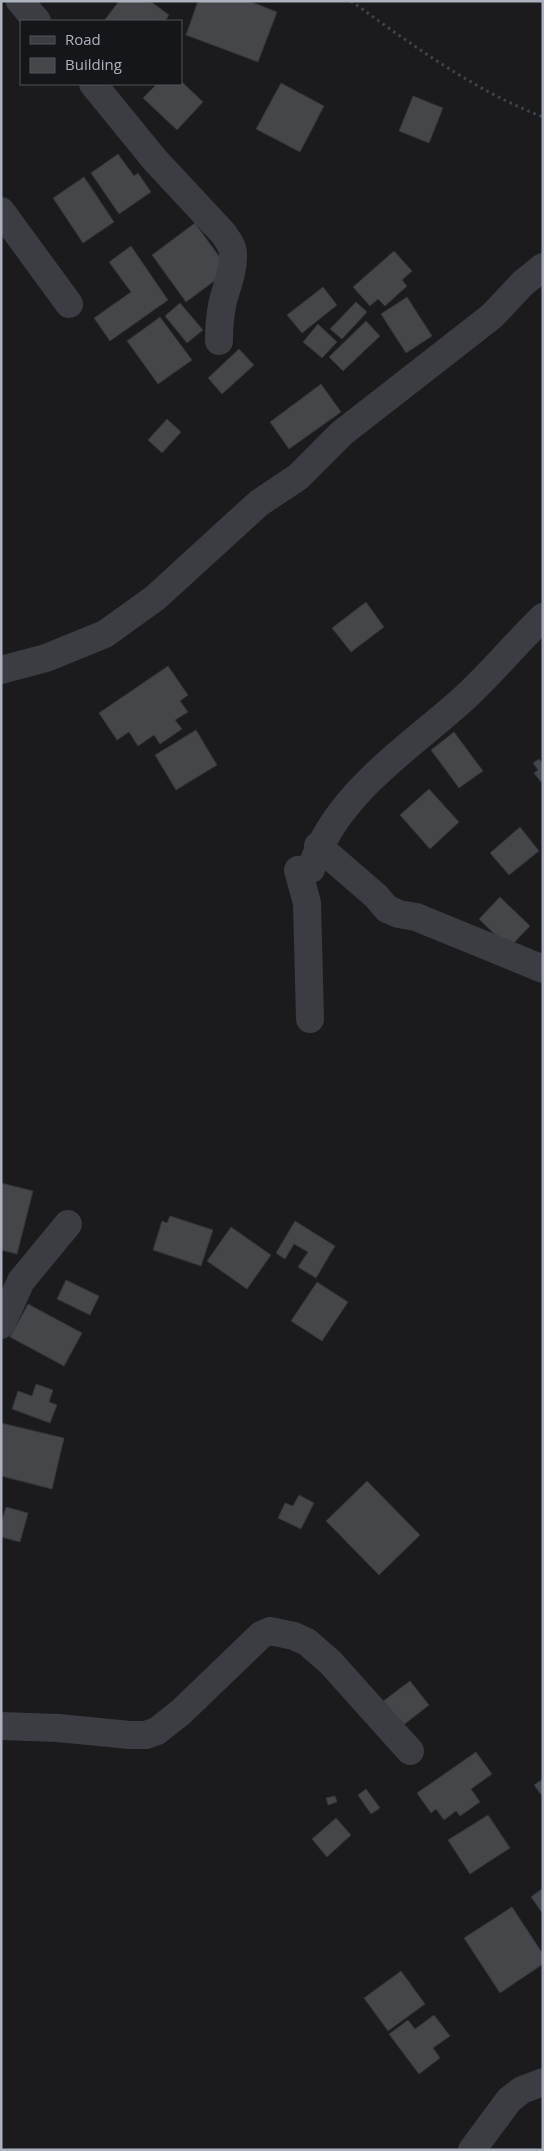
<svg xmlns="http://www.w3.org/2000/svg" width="544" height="2151" viewBox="0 0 544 2151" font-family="'Open Sans',sans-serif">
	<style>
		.building { fill: #44464a; stroke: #34353a }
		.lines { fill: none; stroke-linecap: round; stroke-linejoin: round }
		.path { stroke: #41444a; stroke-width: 3; stroke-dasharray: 2.5 4; stroke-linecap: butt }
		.minor { stroke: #3b3d43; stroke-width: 28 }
	</style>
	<rect width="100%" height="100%" fill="#1b1b1d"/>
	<!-- building -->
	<path class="building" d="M119,1H150L169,15L165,21H104Z
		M198,1H249L277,12L258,62L186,35Z
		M181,81L203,102L177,130L143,98L157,84H181Z
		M281,83L324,106L300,152L256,129Z
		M413,96L443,108L429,143L399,131Z
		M118,154L134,176L138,173L151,192L119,214L91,173Z
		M84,177L114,222L83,243L53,198Z
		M195,223L229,270L186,302L152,255Z
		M131,246L168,300L110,341L94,318L131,292L109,262Z
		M394,251L412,271L402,280L407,286L385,306L378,299L370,306L353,287Z
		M323,287L337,305L302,333L287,315Z
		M407,297L432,336L406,353L381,314Z
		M356,302L367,312L342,339L330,329Z
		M180,303L203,330L187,343L165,316Z
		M160,317L192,360L158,384L127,341Z
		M366,321L380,336L343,371L329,357Z
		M318,324L337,342L322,358L303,342Z
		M239,349L254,365L222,394L208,378Z
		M321,384L341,412L289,449L270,422Z
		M167,419L181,432L162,453L148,440Z
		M366,602L384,627L351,652L332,628Z
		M168,666L188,695L180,701L188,712L175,720L182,729L160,744L154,735L138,746L129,732L117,740L99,713Z
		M196,730L217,765L176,790L155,755Z
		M454,732L483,771L459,788L431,750Z
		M539,759L543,764V780L541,782L534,773L538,770L533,763Z
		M429,789L459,822L430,849L400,815Z
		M520,827L539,851L509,875L490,853Z
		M500,897L530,926L509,948L479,919Z
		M1,1183L33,1191L17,1254L1,1250Z
		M170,1216L213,1230L201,1266L153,1250L162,1221L167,1223Z
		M295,1221L335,1246L316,1278L298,1267L308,1252L294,1244L285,1259L276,1253Z
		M231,1227L271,1255L247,1289L207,1261Z
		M66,1280L99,1296L90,1315L57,1299Z
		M317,1282L348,1302L322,1341L291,1321Z
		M28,1304L82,1333L64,1366L10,1337Z
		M36,1384L53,1390L49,1402L57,1405L50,1423L12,1409L18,1391L32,1396Z
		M1,1423L64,1438L52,1489L1,1476Z
		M367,1481L420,1535L379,1575L326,1521Z
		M299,1495L314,1503L301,1529L278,1518L285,1503L293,1506Z
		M6,1507L28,1513L20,1542L1,1537V1523Z
		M410,1681L429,1705L397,1730L378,1705Z
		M476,1752L492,1774L471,1789L480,1802L460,1816L456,1811L444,1820L436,1809L431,1813L417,1793Z
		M543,1779V1797L534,1785Z
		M366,1789L380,1808L371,1814L358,1795Z
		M335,1796L337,1802L328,1805L326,1798Z
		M488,1815L510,1848L470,1874L448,1840Z
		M336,1818L351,1835L327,1857L312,1839Z
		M543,1888V1914L531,1897Z
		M512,1907L543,1954V1964L500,1993L464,1938Z
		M401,1971L425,2004L388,2031L364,1998Z
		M434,2015L450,2036L433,2048L440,2058L419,2074L389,2034L408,2020L415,2029Z"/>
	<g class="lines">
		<!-- path -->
		<path class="path" d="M351,1C411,44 473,90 543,117"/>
		<!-- minor -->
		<path class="minor" d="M20,1L37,21
			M93,84L155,160L223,233C227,239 233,246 233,254C234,269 227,286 223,301C220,314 219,327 219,341
			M1,211L69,304
			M1,670L46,658L105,634L155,598L259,503L298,477L342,433L492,316L523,283L543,267
			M318,846L376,896L387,909L399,914L416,917L543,969
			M310,1019L307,903L298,870L311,869C335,795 405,751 461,701C490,675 515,644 543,617
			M1,1325L21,1281L68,1224
			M1,1726L58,1728L130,1735H146L157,1731L181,1712L261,1635L270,1631L294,1636L307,1642L330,1662L410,1751
			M472,2150L509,2100L522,2090L543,2082"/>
	</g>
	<!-- border -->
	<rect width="544" height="2151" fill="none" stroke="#acb3be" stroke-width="5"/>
	<!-- legend -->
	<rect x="20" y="20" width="162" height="65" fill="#151619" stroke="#51555b"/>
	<rect x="30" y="36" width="25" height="8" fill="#3b3d43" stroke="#51555b"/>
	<text x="65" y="45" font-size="15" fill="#acb3be">Road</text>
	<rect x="30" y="58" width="25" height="15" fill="#44464a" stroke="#51555b"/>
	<text x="65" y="70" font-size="15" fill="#acb3be">Building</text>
</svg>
